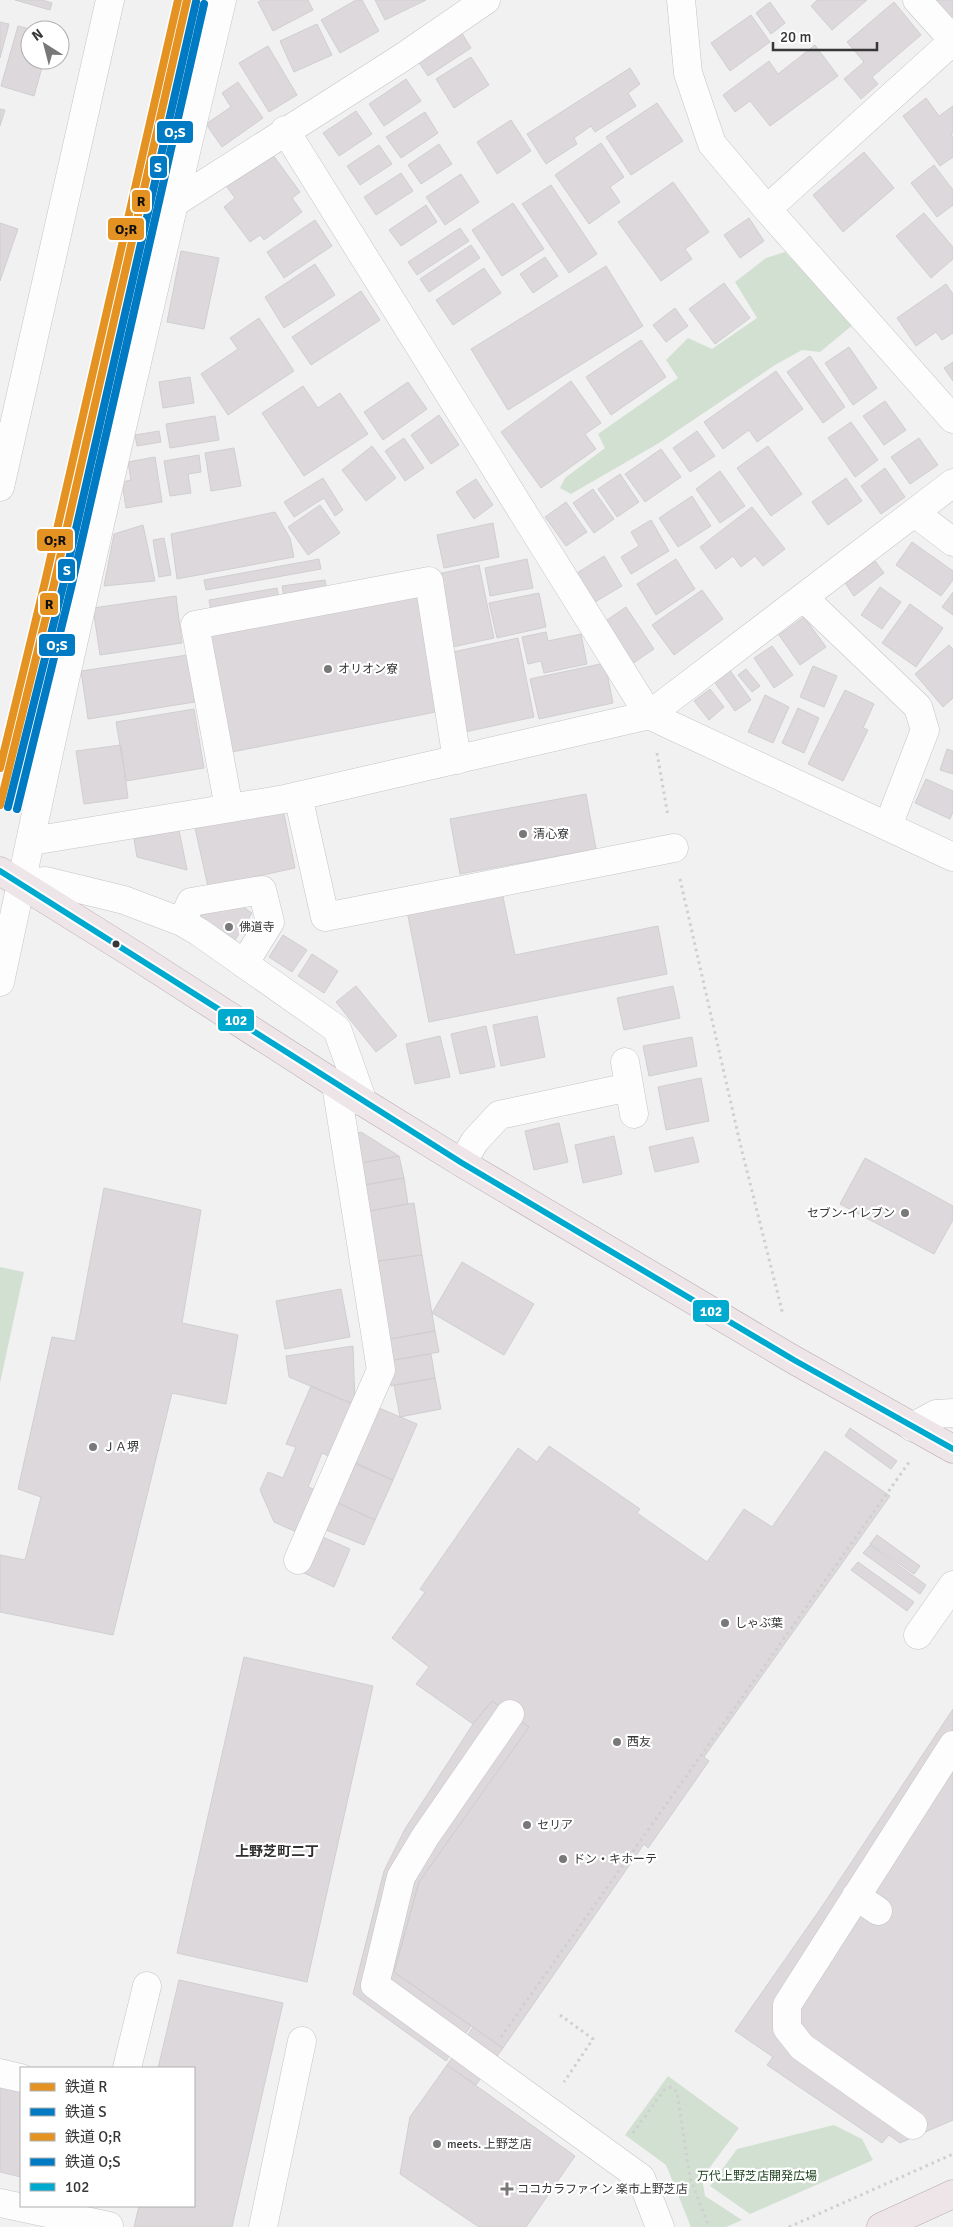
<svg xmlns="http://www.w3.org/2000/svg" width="953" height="2227" viewBox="0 0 953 2227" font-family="Signika,'Noto Sans JP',sans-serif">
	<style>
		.green { fill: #d2e0d2 }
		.building { fill: #ddd8dc; stroke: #d0cfd0 }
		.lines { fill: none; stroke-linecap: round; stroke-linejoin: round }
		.minor-casing { stroke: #c5c5c5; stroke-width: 29 }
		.major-casing { stroke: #b6a8ad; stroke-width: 29 }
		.path { stroke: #cfcfd0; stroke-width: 3; stroke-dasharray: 2.5 4; stroke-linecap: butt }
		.minor { stroke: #fdfdfd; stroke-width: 28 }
		.major { stroke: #ede5e8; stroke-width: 28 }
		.bus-1-casing { stroke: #fff; stroke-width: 10 }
		.bus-1 { stroke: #00a9ce; stroke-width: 6 }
		.rail-1-casing { stroke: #fff; stroke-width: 11 }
		.rail-2-casing { stroke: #fff; stroke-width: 11 }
		.rail-3-casing { stroke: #fff; stroke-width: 11 }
		.rail-4-casing { stroke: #fff; stroke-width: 11 }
		.rail-1 { stroke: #e49221; stroke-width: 8 }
		.rail-2 { stroke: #007ac2; stroke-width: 8 }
		.rail-3 { stroke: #e49221; stroke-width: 8 }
		.rail-4 { stroke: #007ac2; stroke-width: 8 }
		.poi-dot { fill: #787878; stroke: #fff; stroke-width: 2 }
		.bus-dot { fill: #373737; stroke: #fff; stroke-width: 2 }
		.labels { text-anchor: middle; stroke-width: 4.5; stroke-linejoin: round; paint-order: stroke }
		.poi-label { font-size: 12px; fill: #373737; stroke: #fff; text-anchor: start }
		.park-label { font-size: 12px; fill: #153d16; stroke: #fff }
		.neighbourhood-label { font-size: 14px; font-weight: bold; fill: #2f2f30; stroke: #fff }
		.line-badge { stroke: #fff; stroke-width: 2 }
		.badge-label { font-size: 14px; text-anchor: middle; font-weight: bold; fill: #fff }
		.pale-badge-label { font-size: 14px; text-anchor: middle; font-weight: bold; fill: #111 }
	</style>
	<rect width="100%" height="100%" fill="#f1f1f2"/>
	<!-- green -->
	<path class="green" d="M785,252L854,324L820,352L802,350L775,365L659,443L571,494L560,488L565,478L605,448L598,434L678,378L666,360L688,338L712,349L757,318L735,282L766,258Z
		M0,1267L24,1272L0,1383Z
		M668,2076L739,2128L702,2178L705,2196L742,2220L726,2227H691L666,2165L625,2135Z
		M834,2125L862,2139L873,2160L750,2214L710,2186L737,2149Z"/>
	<!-- building -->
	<path class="building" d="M15,0H42L52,3L50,10Z
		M262,0H308L313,10L273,31L258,2Z
		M356,0H362L379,31L340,53L321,20Z
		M375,0H426L385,20Z
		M817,0H867L832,30L811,6Z
		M932,0H953V16L947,20Z
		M770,2L785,23L771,34L756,13Z
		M894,2L921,35L872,77L878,84L861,99L844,79L864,62L847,42Z
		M751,15L770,42L730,71L711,43Z
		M0,22L9,24L0,58Z
		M317,24L332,55L294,72L280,41Z
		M18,26L33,30H30V60H44L34,96L1,86Z
		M458,27L471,48L428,76L414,55Z
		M815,45L838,76L770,126L750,101L735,112L723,95L769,61L778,74Z
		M268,46L297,95L269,112L239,63Z
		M471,57L489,85L454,108L436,79Z
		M630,68L640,84L628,93L636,106L595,132L591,126L574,138L577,144L546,164L527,134Z
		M406,79L421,101L384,126L369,104Z
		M238,82L263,118L222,147L206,124L231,107L222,93Z
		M926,98L939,116L953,106V133L951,134L953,137V157L940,166L903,116Z
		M657,103L683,141L631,175L606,137Z
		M0,109L5,110L0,126Z
		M356,111L372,134L339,156L323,133Z
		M425,112L438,133L401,158L386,137Z
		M511,120L531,151L497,174L477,142Z
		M601,143L624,177L610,187L620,202L589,224L555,175Z
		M439,144L452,164L421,184L408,165Z
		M379,145L392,164L360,185L347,166Z
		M270,151L300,192L292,198L302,212L264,240L260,235L250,242L224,207L235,198L224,183Z
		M864,152L894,188L843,232L813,195Z
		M934,165L953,190V205L937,217L911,183Z
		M401,173L413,191L376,215L364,197Z
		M461,174L479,202L445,225L426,197Z
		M673,182L709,232L685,249L692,259L661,281L618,222Z
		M551,185L597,254L569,273L522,204Z
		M513,203L544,249L502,276L472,230Z
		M426,205L437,222L401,246L389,230Z
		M924,213L953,247V259L931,278L896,236Z
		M749,218L764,241L740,258L724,235Z
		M315,220L332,246L284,278L267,252Z
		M0,223L18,229L0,281Z
		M460,228L469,241L417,275L408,262Z
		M471,245L480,258L429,292L420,279Z
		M181,251L219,258L204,329L167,322Z
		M545,257L558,276L533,293L520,274Z
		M315,264L335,295L284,328L265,297Z
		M606,266L643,326L508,410L471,349Z
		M484,268L501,293L453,325L436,300Z
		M724,283L750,318L715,344L689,309Z
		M946,284L953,294V333L942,340L936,332L916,346L897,318Z
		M361,291L380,320L311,365L292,337Z
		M675,308L688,326L666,342L653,325Z
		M259,318L294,371L228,415L201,374L238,349L230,338Z
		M641,340L666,377L611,415L586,377Z
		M849,347L877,388L853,405L825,363Z
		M810,356L845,407L823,423L787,372Z
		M953,362V381L944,368Z
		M776,371L803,409L757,442L749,430L723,449L704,422Z
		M190,377L194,403L163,408L159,382Z
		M571,381L601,423L585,434L596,449L541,488L501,432Z
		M408,382L427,409L383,440L364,412Z
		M303,386L318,408L340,393L368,434L304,476L262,413Z
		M885,401L906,430L884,445L863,416Z
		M439,415L459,445L431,464L411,435Z
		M215,416L219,440L170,448L166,424Z
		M851,422L878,460L855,477L828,438Z
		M159,431L161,442L137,446L135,435Z
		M697,431L715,456L690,472L673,448Z
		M404,438L424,468L405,481L385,451Z
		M919,438L938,465L910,484L891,457Z
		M372,446L396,478L366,501L342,470Z
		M768,446L802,494L771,516L737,468Z
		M234,448L241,486L211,491L205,453Z
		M661,449L681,477L645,502L625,474Z
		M199,455L201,472L188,474L191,493L170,496L164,461Z
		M155,457L162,502L126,508L122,482L131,480L128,462Z
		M885,468L905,497L881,514L861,486Z
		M720,471L745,506L720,523L696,489Z
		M620,474L639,502L617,517L598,489Z
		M323,478L343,510L335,516L324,498L294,517L284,502Z
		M846,478L862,501L828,525L812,502Z
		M476,479L493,505L474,519L456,492Z
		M593,489L614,519L594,533L573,503Z
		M692,496L711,526L678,547L659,518Z
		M566,502L587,532L566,546L545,517Z
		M320,505L340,533L308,555L288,527Z
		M752,507L785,549L763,566L755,556L741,567L733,556L716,569L700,547Z
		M275,512L290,538L294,557L177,579L171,534Z
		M651,520L669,551L631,574L621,557L639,546L631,532Z
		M493,523L499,557L444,568L437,535Z
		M143,525L155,581L104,586L114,534Z
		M164,538L171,575L159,577L153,540Z
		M912,542L953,571V580L941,596L896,565Z
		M604,556L622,586L595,602L577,573Z
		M319,559L321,569L206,590L204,580Z
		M527,559L533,588L490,596L485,568Z
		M676,559L695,589L656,615L637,584Z
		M875,561L884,573L854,596L845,583Z
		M479,565L494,638L448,648L433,575Z
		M325,580L327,592L284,598L282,586Z
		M423,587L446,710L232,752L209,628Z
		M880,587L901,602L882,629L861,615Z
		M277,588L279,599L211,611L209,600Z
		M702,590L723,619L674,655L652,625Z
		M953,592V615L942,607Z
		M539,593L546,627L497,638L489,603Z
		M176,596L182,643L100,655L93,608Z
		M910,604L943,628L916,667L882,643Z
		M626,607L654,649L632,664L604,622Z
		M804,617L826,647L800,665L779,635Z
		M546,632L548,641L581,634L587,664L544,673L541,661L528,664L522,637Z
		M518,638L534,717L465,732L448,653Z
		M949,645L953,649V698L943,707L915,674Z
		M772,646L793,675L774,688L754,658Z
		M194,654L201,701L88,719L81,671Z
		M605,663L613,703L539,719L530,679Z
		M813,666L837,676L824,707L800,697Z
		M729,669L751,700L735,711L713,680Z
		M746,669L760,686L752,692L738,675Z
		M710,689L724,707L709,720L694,701Z
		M845,690L874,704L863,728L868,730L843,781L808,764Z
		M765,695L789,707L773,743L748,732Z
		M798,708L819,718L804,753L782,743Z
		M194,709L204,768L126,781L116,722Z
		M121,745L128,798L84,804L76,751Z
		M947,749L953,751V774L940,770Z
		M926,779L953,791V812L950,819L915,803Z
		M586,794L596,849L460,874L450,819Z
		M283,809L295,868L208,887L195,828Z
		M179,830L187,870L137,857L134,839Z
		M502,892L515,955L658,926L667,974L429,1022L407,911Z
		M240,905L252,913L235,940L196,915Z
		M283,935L307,950L292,972L269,957Z
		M312,954L338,971L324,993L298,976Z
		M356,986L397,1036L376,1052L336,1002Z
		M673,986L680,1018L624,1030L617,998Z
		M537,1016L545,1057L501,1066L493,1025Z
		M486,1026L495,1067L460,1074L451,1034Z
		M440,1036L450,1077L415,1084L406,1044Z
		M692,1037L697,1066L649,1076L643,1046Z
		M701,1078L709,1121L666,1130L658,1087Z
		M559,1123L568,1162L534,1170L525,1131Z
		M361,1132L399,1156L355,1164L350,1135Z
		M614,1136L622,1174L583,1183L575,1145Z
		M693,1137L699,1162L655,1172L649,1147Z
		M399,1156L404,1178L359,1186L355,1164Z
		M865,1158L953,1206V1220L934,1254L840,1204Z
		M404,1178L408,1204L363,1212L359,1186Z
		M104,1188L201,1210L182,1323L238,1335L226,1404L172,1393L113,1635L0,1612V1555L25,1560L41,1497L18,1489L52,1337L75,1341Z
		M414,1203L422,1255L372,1262L363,1212Z
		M422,1255L435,1331L385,1340L372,1262Z
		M462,1262L534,1304L504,1355L432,1313Z
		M341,1289L350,1337L285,1349L276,1301Z
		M435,1331L439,1352L388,1361L385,1340Z
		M353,1346L355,1405L289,1377L286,1356Z
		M431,1354L435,1378L391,1386L388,1361Z
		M435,1378L441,1409L400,1417L394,1385Z
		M311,1386L355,1405L333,1458L322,1453L308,1487L319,1491L301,1534L274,1522L260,1490L268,1472L283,1478L296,1447L286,1444Z
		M372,1405L417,1424L393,1480L348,1461Z
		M850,1428L897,1461L891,1469L845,1436Z
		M549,1446L640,1509L637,1513L707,1562L744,1509L772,1527L825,1451L890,1496L704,1757L709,1761L648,1848L644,1844L503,2048L394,1972L419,1882L529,1727L492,1701L473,1724L416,1684L429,1667L392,1638L425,1592L420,1589L518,1448L537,1462Z
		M356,1463L393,1480L375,1520L338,1503Z
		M338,1503L375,1520L364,1545L326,1530Z
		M318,1535L350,1549L334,1587L302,1572Z
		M877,1535L920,1566L914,1574L870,1544Z
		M870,1545L926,1585L920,1594L863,1553Z
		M858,1562L914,1602L907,1611L851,1570Z
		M244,1657L373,1686L307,1982L177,1953Z
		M492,1701L529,1727L419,1882L394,1972L471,2026L446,2061L353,1994L384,1871L405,1829L473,1724Z
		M953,1709V2120L900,2143L889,2135L882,2143L767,2065L773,2057L735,2031L821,1908Z
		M179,1980L283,2003L232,2227H134L139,2206H194V2068H158Z
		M473,2027L503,2048L476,2085L447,2065Z
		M447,2065L575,2156L526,2227H479L400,2174L410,2117Z
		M0,2087L21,2092V2177L0,2172Z"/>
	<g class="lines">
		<defs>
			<path id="minor" d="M681,0L688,73L712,144L767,209L953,419
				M917,0L953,40
				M285,130L649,715L953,857
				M174,203L403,57L486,0
				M767,209L953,41
				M0,487L110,0
				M915,513L953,542
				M804,598L918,707L925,730L888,826
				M298,796L325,917L674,848
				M229,808L195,625L429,581L457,760
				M32,841L285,799L649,715L953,483
				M22,884L46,881L124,900L182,922L199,932L337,1029L363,1102
				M182,922L191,902L262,890L270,922L244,964
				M0,982C18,899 35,817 53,734C107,489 164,244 222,0
				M625,1062L634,1114
				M462,1163L475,1141L499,1115L629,1087
				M912,1427L936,1414L953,1413
				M298,1560L381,1370L336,1084
				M918,1635L953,1585
				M510,1714L425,1837L401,1877L375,1985L641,2178L660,2227
				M856,1896L878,1911
				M127,2068L147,1986
				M0,2073L21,2078
				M913,2125L802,2047L787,2028V2005L953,1745
				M0,2203L109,2226
				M263,2227L302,2041"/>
			<path id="major" d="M0,871L133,954L363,1102L462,1163L794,1360L953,1449
				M881,2227L953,2194"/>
		</defs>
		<!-- minor casing -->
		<use href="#minor" class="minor-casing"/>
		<!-- major casing -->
		<use href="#major" class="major-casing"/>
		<!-- path -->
		<path class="path" d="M657,753L668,816
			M680,879L740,1143L783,1315
			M560,2015L593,2039L564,2082
			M501,2037L910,1461
			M633,2133L664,2090L671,2087L677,2092L690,2178L709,2227
			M789,2227L953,2154"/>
		<!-- minor -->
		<use href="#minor" class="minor"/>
		<!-- major -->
		<use href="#major" class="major"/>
		<defs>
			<path id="bus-1" d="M0,871L462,1163L794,1360L953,1449"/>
		</defs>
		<!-- bus-1 casing -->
		<use href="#bus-1" class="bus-1-casing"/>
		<!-- bus-1 -->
		<use href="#bus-1" class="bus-1"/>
		<defs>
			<path id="rail-1" d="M0,805L54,584L187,0"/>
			<path id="rail-2" d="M8,807L63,586L196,2"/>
			<path id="rail-3" d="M0,768L45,582L178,0"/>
			<path id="rail-4" d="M17,809L71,588L204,4"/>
		</defs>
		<!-- rail-1 casing -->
		<use href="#rail-1" class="rail-1-casing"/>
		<!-- rail-2 casing -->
		<use href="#rail-2" class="rail-2-casing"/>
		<!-- rail-3 casing -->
		<use href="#rail-3" class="rail-3-casing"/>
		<!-- rail-4 casing -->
		<use href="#rail-4" class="rail-4-casing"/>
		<!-- rail-1 -->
		<use href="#rail-1" class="rail-1"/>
		<!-- rail-2 -->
		<use href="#rail-2" class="rail-2"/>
		<!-- rail-3 -->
		<use href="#rail-3" class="rail-3"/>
		<!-- rail-4 -->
		<use href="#rail-4" class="rail-4"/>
	</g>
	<!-- markers -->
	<g class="poi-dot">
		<circle cx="328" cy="669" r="5"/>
		<circle cx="523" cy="834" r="5"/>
		<circle cx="229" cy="927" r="5"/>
		<circle cx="905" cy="1213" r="5"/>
		<circle cx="93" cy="1447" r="5"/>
		<circle cx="725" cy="1623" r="5"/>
		<circle cx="617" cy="1742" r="5"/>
		<circle cx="527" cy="1825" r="5"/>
		<circle cx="563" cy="1859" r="5"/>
		<circle cx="437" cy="2144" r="5"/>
		<path d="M504.5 2181.5h5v5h5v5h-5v5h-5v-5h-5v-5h5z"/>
	</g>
	<circle class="bus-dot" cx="116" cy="944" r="4.5"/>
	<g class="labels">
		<!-- poi labels -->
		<g class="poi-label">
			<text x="338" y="673">オリオン寮</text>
			<text x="533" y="838">清心寮</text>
			<text x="239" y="931">佛道寺</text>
			<text x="895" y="1217" text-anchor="end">セブン-イレブン</text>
			<text x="103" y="1451">ＪＡ堺</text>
			<text x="735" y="1627">しゃぶ葉</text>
			<text x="627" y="1746">西友</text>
			<text x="537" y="1829">セリア</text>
			<text x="573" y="1863">ドン・キホーテ</text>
			<text x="447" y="2148">meets. 上野芝店</text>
			<text x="517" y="2193">ココカラファイン 楽市上野芝店</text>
		</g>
		<!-- park labels -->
		<g class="park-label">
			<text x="757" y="2180">万代上野芝店開発広場</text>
		</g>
		<!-- neighbourhood labels -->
		<g class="neighbourhood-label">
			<text x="277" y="1856">上野芝町二丁</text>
		</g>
	</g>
	<g class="line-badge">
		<rect x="156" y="120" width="38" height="24" rx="5" fill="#007ac2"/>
		<rect x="149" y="155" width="19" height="24" rx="5" fill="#007ac2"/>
		<rect x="131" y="189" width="20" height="24" rx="5" fill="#e49221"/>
		<rect x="107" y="217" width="38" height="24" rx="5" fill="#e49221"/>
		<rect x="36" y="528" width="38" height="24" rx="5" fill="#e49221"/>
		<rect x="57" y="558" width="19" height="24" rx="5" fill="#007ac2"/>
		<rect x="39" y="592" width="20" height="24" rx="5" fill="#e49221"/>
		<rect x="38" y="633" width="38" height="24" rx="5" fill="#007ac2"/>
		<rect x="217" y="1008" width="38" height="24" rx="5" fill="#00a9ce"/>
		<rect x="692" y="1299" width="38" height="24" rx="5" fill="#00a9ce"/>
	</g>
	<g class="badge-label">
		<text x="175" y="137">O;S</text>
		<text x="158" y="172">S</text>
		<text x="67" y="575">S</text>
		<text x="57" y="650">O;S</text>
		<text x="236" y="1025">102</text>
		<text x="711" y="1316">102</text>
	</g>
	<g class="pale-badge-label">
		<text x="141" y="206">R</text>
		<text x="126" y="234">O;R</text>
		<text x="55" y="545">O;R</text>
		<text x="49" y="609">R</text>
	</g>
	<!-- legend -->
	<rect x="20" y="2067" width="175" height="140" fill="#ffffff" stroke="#afafaf"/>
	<rect x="30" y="2083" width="25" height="8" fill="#e49221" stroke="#afafaf"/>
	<text x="65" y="2092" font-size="15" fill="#373737">鉄道 R</text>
	<rect x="30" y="2108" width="25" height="8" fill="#007ac2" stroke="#afafaf"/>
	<text x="65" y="2117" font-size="15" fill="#373737">鉄道 S</text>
	<rect x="30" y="2133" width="25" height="8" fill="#e49221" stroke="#afafaf"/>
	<text x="65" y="2142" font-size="15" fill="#373737">鉄道 O;R</text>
	<rect x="30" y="2158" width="25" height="8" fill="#007ac2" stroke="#afafaf"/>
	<text x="65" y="2167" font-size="15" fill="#373737">鉄道 O;S</text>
	<rect x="30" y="2183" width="25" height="8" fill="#00a9ce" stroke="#afafaf"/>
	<text x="65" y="2192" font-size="15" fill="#373737">102</text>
	<!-- north arrow -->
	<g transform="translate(45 45) rotate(324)"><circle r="24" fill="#ffffff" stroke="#afafaf"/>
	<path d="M0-4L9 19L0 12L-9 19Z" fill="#787878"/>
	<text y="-8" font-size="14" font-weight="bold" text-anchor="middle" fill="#373737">N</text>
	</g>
	<!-- scale -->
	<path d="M773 42v8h104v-8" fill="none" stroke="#373737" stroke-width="2.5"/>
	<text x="780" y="42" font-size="15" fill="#373737" stroke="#ffffff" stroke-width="4" paint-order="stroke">20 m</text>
</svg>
